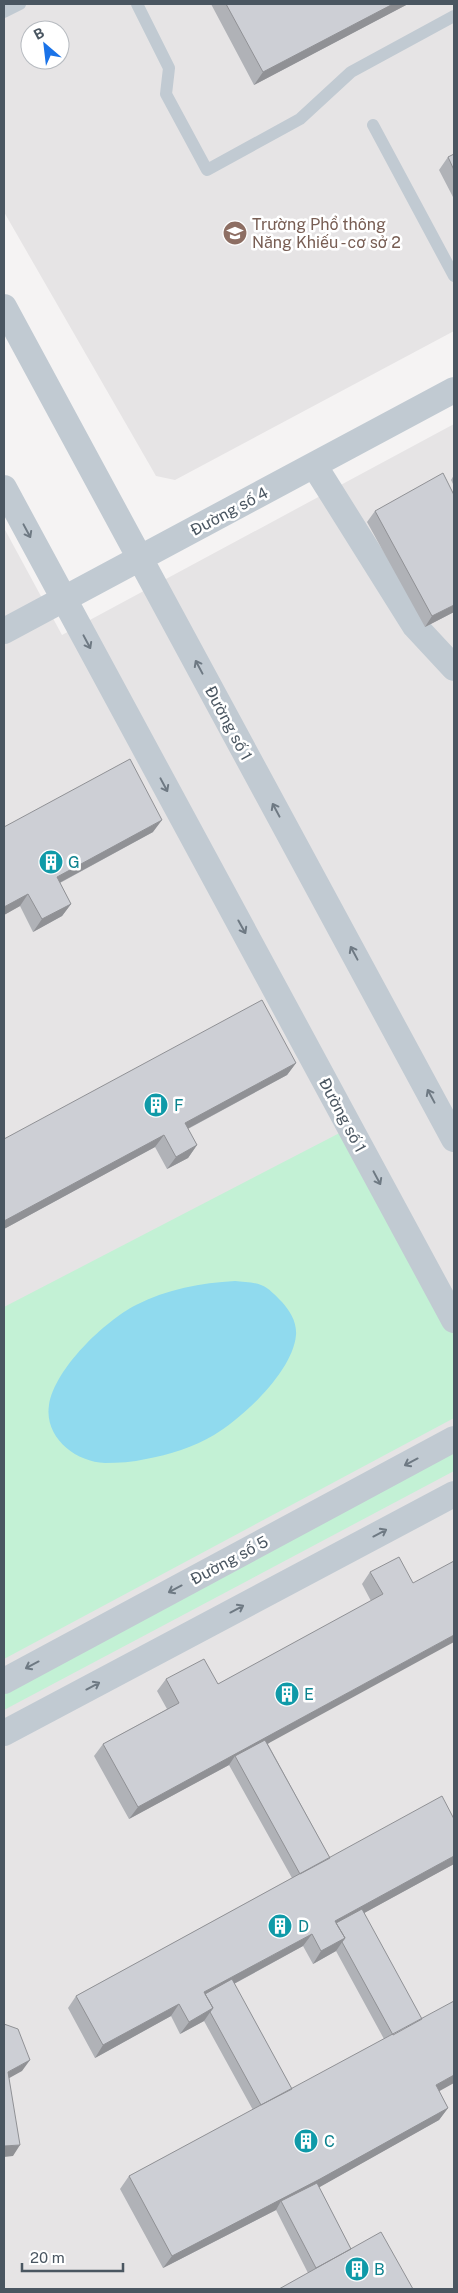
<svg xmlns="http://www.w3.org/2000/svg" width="458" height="2293" viewBox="0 0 458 2293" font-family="'Public Sans',sans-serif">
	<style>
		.education { fill: #e6e4e5; fill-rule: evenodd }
		.green { fill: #c3f1d5 }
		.water { fill: #90daee }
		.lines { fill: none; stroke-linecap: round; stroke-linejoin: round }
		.service { stroke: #c1cad2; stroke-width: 12 }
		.minor { stroke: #c1cad2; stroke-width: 26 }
		.wall { fill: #b0b2b7; fill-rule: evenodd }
		.shaded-wall { fill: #909195 }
		.building { fill: #cdcfd5; stroke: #909195 }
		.oneway { stroke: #6e7983 }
		.labels { text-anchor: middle; stroke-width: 5; stroke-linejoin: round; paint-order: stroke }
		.education-label { font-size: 16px; fill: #785e54; stroke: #fff; text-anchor: start }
		.street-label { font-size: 16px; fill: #4a5661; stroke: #fff }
		.culture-label { font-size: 16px; fill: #0d838f; stroke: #fff; text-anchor: start }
	</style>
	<rect width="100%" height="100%" fill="#f5f3f3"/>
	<!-- education -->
	<path class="education" d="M4,4H454V331L175,480L156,476L4,212ZM30,30H60V60H30Z
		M454,424V2289H4V528L62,635Z"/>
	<!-- green -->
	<path class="green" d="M355,1125L454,1304V1418L4,1659V1307Z
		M454,1450V1471L4,1710V1692Z"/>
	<!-- water -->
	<path class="water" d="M235,1281C243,1282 254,1282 261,1285C269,1288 276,1296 282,1302C290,1311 297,1322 296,1335C293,1371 243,1418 214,1435C194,1447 169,1455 146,1459C133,1462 118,1463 105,1463C75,1462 44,1437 49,1405C55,1368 105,1321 136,1305C167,1289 201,1283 235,1281Z"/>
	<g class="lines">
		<!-- service -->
		<path class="service" d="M137,4L169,68L166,94L207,170L300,119L351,72L454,16
			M4,12L20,4
			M373,125L454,276"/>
		<!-- minor -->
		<path class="minor" d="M4,307L454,1139
			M314,465L415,626L454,668
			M4,488L454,1320
			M4,631L454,390
			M4,1681L454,1439
			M4,1733L454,1494"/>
	</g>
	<!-- wall -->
	<path class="wall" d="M211,4H408L254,85Z
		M454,154V199L439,170L448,157Z
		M454,475V486L451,480Z
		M375,511L454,612L425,627L367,522Z
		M4,827L153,832L60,883L71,904L62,916L33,932L20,906L4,915Z
		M296,1063L287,1075L188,1129L197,1145L188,1158L167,1169L155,1147L4,1229V1139Z
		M370,1572L413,1583L268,1744L330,1858L454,1864L364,1913L439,2091L448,2108L439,2120L319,2187L351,2249L308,2273L276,2210L163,2268L120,2189L129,2176L253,2110L204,2021L180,2034L171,2016L95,2058L68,2008L76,1996L292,1878L229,1765L129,1819L94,1756L103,1744L167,1709L157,1691L166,1679L218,1684L371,1601L362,1584ZM303,1946L313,1964L336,1951L384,2039L292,2089L234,1984Z"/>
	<!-- shaded-wall -->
	<path class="shaded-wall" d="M393,4H408L254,85L263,72Z
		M454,605V612L425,627L432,616Z
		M162,820L153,832L48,889L57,877Z
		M28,894L20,906L4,915V907Z
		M71,904L62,916L33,932L42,919Z
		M296,1063L287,1075L176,1135L185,1123Z
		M164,1135L155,1147L4,1229V1221Z
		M197,1145L188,1158L167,1169L176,1157Z
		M454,1635V1642L238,1760L235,1756L229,1765L129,1819L138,1807Z
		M454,1856V1864L335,1929V1921Z
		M312,1934L303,1946L204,2000V1992Z
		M345,1938L336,1951L313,1964L321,1951Z
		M179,2004L171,2016L95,2058L103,2045Z
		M213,2008L204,2021L180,2034L189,2022Z
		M30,2060L22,2071L4,2081L8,2072Z
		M454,2075V2083L427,2098L436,2085Z
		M448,2108L439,2120L311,2192L281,2201L276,2210L163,2268L172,2256Z
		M20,2145L13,2156L4,2157V2146Z"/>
	<!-- building -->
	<path class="building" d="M226,4H393L263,72Z
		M454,154V170L448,157Z
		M443,473L454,495V605L432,616L375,511Z
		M130,759L162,820L57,877L71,904L42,919L28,894L4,907V827Z
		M262,1000L296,1063L185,1123L197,1145L176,1157L164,1135L4,1221V1139Z
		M399,1557L413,1583L454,1561V1635L138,1807L103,1744L179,1703L166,1679L204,1659L218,1684L383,1594L370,1572Z
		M265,1740L330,1858L300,1874L235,1756Z
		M442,1796L454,1819V1856L335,1921L345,1938L321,1951L312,1934L204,1992L213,2008L189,2022L179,2004L103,2045L76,1996Z
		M362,1909L422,2019L393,2035L342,1942L345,1938L336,1923Z
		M232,1979L292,2089L261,2105L210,2012L213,2008L205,1994Z
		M454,2001V2075L436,2085L448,2108L320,2179L172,2256L129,2176Z
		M4,2024L18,2029L30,2060L8,2072L20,2145L4,2146Z
		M317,2183L351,2249L316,2268L281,2201Z
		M381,2232L413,2289H279Z"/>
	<!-- one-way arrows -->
	<defs><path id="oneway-shaft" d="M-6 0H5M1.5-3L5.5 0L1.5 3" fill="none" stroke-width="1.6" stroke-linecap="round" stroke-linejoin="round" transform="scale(1.25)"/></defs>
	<g class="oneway">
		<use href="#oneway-shaft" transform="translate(27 531) rotate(62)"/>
		<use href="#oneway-shaft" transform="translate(87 642) rotate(62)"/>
		<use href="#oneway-shaft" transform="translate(199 667) rotate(-118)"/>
		<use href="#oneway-shaft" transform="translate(164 785) rotate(62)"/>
		<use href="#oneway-shaft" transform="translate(276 810) rotate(-118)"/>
		<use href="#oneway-shaft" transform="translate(242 927) rotate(61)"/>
		<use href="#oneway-shaft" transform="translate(354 953) rotate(-118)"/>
		<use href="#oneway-shaft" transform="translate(431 1096) rotate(-118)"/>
		<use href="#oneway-shaft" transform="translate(377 1178) rotate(62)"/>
		<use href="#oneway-shaft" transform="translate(411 1462) rotate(152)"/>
		<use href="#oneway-shaft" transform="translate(380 1533) rotate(-28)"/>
		<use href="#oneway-shaft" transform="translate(175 1589) rotate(152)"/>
		<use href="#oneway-shaft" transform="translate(237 1609) rotate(-28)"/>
		<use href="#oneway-shaft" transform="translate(32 1665) rotate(152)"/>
		<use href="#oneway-shaft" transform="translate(93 1686) rotate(-28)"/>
	</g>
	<!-- icons -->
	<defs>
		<symbol id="school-disc" viewBox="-11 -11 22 22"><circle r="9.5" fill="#8d6e63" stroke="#fff"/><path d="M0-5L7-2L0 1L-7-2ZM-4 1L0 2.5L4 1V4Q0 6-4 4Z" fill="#fff"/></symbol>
		<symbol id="building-disc" viewBox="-11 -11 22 22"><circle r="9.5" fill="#0f9aa8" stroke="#fff"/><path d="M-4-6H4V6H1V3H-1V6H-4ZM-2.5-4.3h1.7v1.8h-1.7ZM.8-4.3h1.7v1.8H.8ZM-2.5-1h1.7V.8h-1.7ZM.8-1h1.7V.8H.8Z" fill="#fff"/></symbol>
	</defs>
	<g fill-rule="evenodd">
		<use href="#school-disc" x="221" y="219" width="28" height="28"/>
		<use href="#building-disc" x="37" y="848" width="28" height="28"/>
		<use href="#building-disc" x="142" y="1091" width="28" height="28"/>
		<use href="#building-disc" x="273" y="1680" width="28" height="28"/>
		<use href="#building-disc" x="266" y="1912" width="28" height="28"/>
		<use href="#building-disc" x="292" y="2127" width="28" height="28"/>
		<use href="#building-disc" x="343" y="2255" width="28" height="28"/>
	</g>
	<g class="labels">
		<!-- education labels -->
		<g class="education-label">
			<text x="252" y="230">Trường Phổ thông<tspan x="252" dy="18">Năng Khiếu - cơ sở 2</tspan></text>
		</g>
		<!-- street labels -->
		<g class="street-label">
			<text transform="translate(229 511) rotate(-28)" y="6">Đường số 4</text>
			<text transform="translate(229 723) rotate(62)" y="6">Đường số 1</text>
			<text transform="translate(343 1115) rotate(62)" y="6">Đường số 1</text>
			<text transform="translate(229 1560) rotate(-28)" y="6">Đường số 5</text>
		</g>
		<!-- culture labels -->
		<g class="culture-label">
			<text x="68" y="868">G</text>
			<text x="174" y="1111">F</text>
			<text x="304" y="1700">E</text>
			<text x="298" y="1932">D</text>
			<text x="324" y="2147">C</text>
			<text x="374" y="2275">B</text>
		</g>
	</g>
	<!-- border -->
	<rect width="458" height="2293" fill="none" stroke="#4a5661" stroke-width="10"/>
	<!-- north arrow -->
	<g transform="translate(45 45) rotate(332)"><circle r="24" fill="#ffffff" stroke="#b7bbc0"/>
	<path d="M0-4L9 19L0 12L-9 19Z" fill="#1a73e8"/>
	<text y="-8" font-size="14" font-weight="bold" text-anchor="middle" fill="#4a5661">B</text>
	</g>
	<!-- scale -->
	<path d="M22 2263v8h101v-8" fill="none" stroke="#4a5661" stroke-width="2.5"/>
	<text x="30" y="2263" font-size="15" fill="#4a5661" stroke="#ffffff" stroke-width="4" paint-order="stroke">20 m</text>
</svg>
